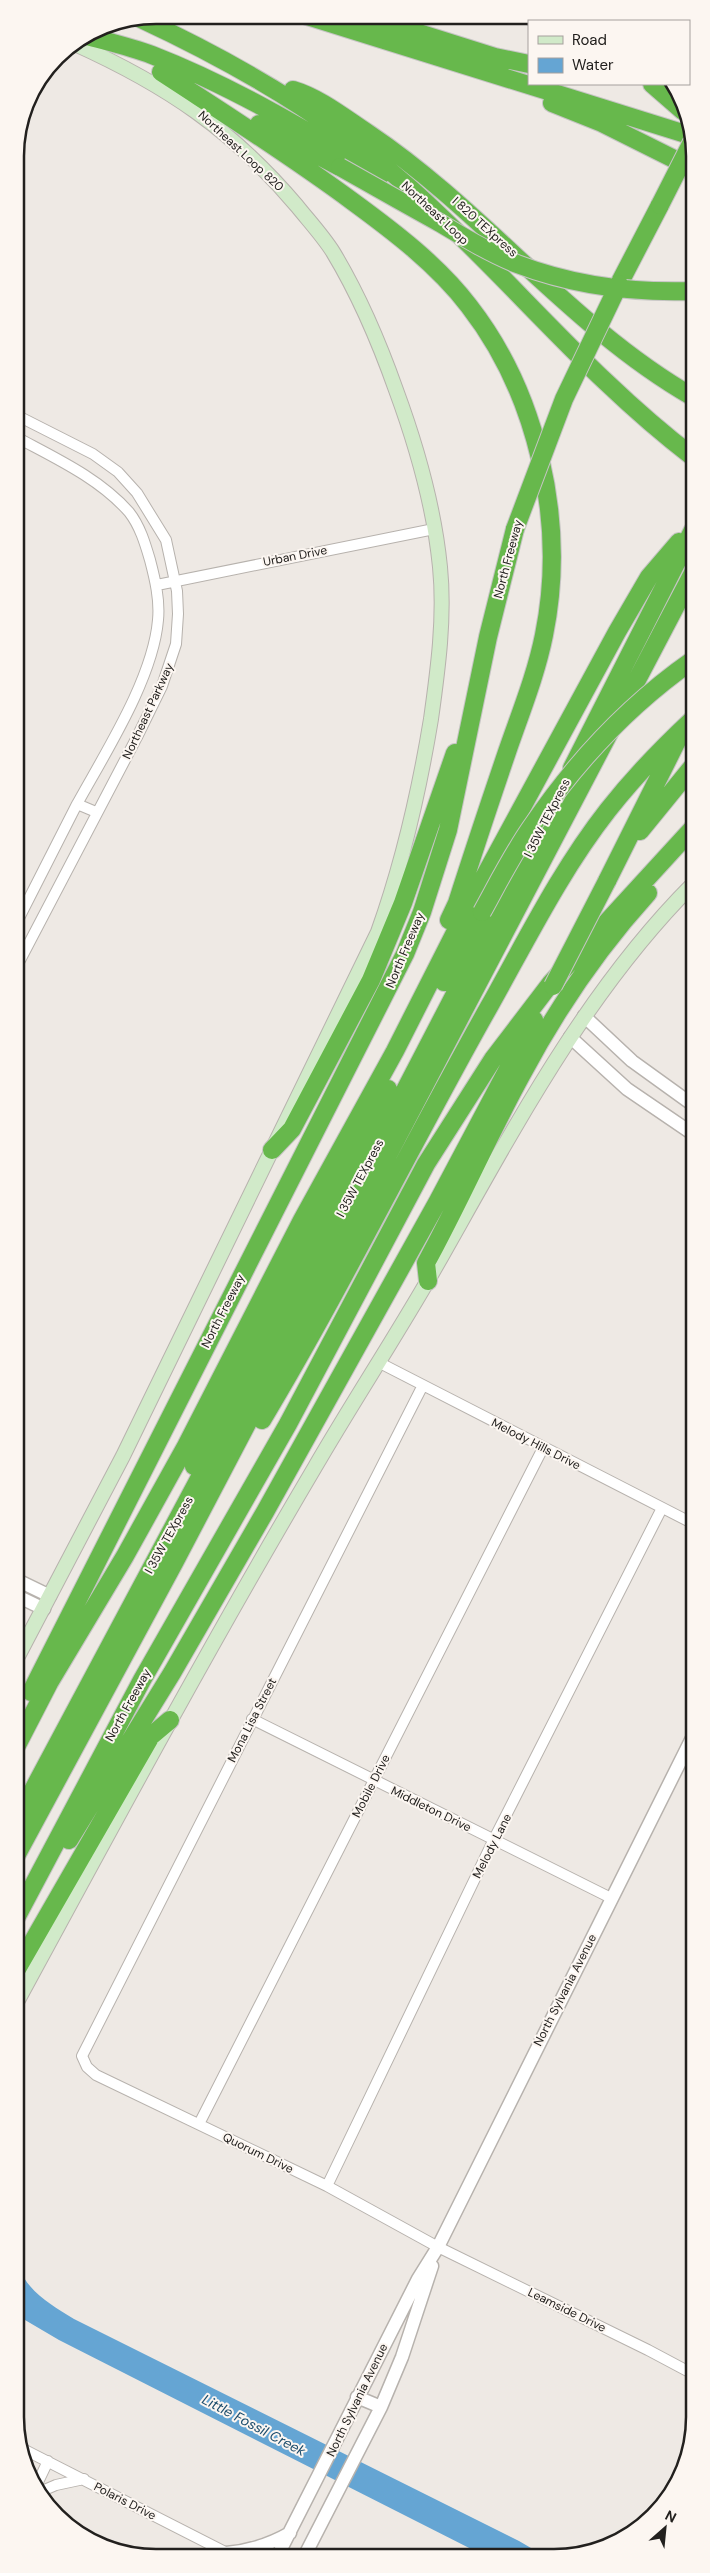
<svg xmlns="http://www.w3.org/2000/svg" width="710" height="2573" viewBox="0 0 710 2573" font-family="'DM Sans',sans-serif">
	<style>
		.water { fill: #65a5d3 }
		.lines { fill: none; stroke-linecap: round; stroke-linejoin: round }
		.minor-casing { stroke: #b7b2ad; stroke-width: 12 }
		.tertiary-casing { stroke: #b7b2ad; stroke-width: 15 }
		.secondary-casing { stroke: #b7b2ad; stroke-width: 16 }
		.motorway-casing { stroke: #c6c5c4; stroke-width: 20 }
		.minor { stroke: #fff; stroke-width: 10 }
		.tertiary { stroke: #fff; stroke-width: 12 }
		.secondary { stroke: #d1eac9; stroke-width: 14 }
		.motorway { stroke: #67b84c; stroke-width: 18 }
		.motorway-bridge-casing { stroke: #c6c5c4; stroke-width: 20; stroke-linecap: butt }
		.motorway-bridge { stroke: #67b84c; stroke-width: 18 }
		.labels { text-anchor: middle; stroke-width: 4; stroke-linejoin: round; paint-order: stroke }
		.street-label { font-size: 12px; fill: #22201e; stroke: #fcf6f1 }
		.water-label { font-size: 14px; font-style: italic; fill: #1c4d6d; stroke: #fcf6f1 }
		.rim { fill: none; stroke: #22201e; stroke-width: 2.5 }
	</style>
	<rect width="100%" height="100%" fill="#eee9e4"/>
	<!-- water -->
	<path class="water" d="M17,2263C27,2292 50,2304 74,2319L519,2541L543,2555H483L59,2340L25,2320L18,2313Z"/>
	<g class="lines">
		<defs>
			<path id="minor" d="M16,415L93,454L118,472L137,493L166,540L177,591L178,614L176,644L162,686L137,737L16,968
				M16,437C55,458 99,478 129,512C140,526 145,543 150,560C155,579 160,600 158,620C153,679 105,753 76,806C56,845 36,884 16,924
				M157,585L434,529
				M77,804L96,812
				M378,1362L694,1524
				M423,1385L82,2056L87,2067L96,2075L327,2186L438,2247L648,2350L695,2375
				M252,1719L611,1898
				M199,2124L543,1448
				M327,2186L494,1839L662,1508
				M19,2447L231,2555
				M38,2482L48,2461
				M42,2491L56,2485L84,2479"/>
			<path id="tertiary" d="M584,1016L632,1061L693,1105
				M570,1037L627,1089L693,1134
				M17,1580L50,1596
				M17,1596L44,1609
				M357,2397L381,2407
				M226,2553C250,2551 269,2545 290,2533
				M278,2555L418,2279L438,2247L694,1734
				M305,2555L381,2407L402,2357L432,2266"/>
			<path id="secondary" d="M17,1658L123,1456L378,932C403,862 419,792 431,719C438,669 445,617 440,567C434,506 417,447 396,390C379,342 359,295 333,252C323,236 309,221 297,206C233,130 166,85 75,44
				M17,2002C114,1823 211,1643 315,1467C351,1405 391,1344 427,1282C506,1144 580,997 693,884"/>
			<path id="motorway" d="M307,16L692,136
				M365,16L495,57L529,64
				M532,17L542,21
				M139,18C236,63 331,118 411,189C508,276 589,378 693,457
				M87,36C109,42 131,47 152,55C232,86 307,131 381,175
				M161,72C225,114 290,155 352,201C393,231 438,265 469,306C504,351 527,403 540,458C554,517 556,576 544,635C536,675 520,714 507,752C490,802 473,853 457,903L449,920
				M652,84L683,111
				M293,90C320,98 346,119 369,134C484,211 572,328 693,397
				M552,103L602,123L692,168
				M259,124L340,167
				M619,284L660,205
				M572,768L693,530
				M640,831L693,766
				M607,881L677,741
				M444,982L482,912
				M272,1150L292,1129L371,980L403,903L455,753
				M428,1281L426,1263C460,1201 488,1136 522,1074C556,1010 599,947 648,893
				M262,1420C343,1285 412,1143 490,1005C527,939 561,870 608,810C634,777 663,747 693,719
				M194,1466L259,1330L388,1089
				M31,1692L405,954L422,912L448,830L488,637L515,529
				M17,1745L49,1683L125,1556L186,1446L302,1220L395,1051L469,905L617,632L649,577L679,542
				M17,1820L358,1181L553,805
				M69,1840L172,1673L265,1512L438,1201L534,1020
				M17,1854L174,1563L693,573
				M17,1916L142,1680L288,1424L426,1164L493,1059L551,983L693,828
				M17,1969L151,1736L170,1720"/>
		</defs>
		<!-- minor casing -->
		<use href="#minor" class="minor-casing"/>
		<!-- tertiary casing -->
		<use href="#tertiary" class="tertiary-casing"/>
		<!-- secondary casing -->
		<use href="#secondary" class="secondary-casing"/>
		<!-- motorway casing -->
		<use href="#motorway" class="motorway-casing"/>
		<!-- minor -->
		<use href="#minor" class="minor"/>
		<!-- tertiary -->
		<use href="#tertiary" class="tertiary"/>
		<!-- secondary -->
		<use href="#secondary" class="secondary"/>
		<!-- motorway -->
		<use href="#motorway" class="motorway"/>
		<defs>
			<path id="motorway-bridge" d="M340,167C374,186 407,205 440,223C465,238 490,253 517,264C574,286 632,293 693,291
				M660,205L692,142
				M515,529L564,399L619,284
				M482,912C498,883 513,853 532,826C575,763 630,704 693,660
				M553,986L607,881"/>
		</defs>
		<!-- motorway-bridge casing -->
		<use href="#motorway-bridge" class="motorway-bridge-casing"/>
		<!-- motorway-bridge -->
		<use href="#motorway-bridge" class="motorway-bridge"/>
	</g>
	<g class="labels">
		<!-- street labels -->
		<g class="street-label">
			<text transform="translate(241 151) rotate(43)" y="4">Northeast Loop 820</text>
			<text transform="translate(435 213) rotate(43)" y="4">Northeast Loop</text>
			<text transform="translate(485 227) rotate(42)" y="4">I 820 TEXpress</text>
			<text transform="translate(295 556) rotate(-11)" y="4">Urban Drive</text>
			<text transform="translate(508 559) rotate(-75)" y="4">North Freeway</text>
			<text transform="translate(148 711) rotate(-65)" y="4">Northeast Parkway</text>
			<text transform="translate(547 818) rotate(-63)" y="4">I 35W TEXpress</text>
			<text transform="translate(405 950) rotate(-67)" y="4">North Freeway</text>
			<text transform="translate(360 1178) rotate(-62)" y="4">I 35W TEXpress</text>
			<text transform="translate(223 1311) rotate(-63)" y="4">North Freeway</text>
			<text transform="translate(536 1444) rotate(27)" y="4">Melody Hills Drive</text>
			<text transform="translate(169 1535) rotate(-61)" y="4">I 35W TEXpress</text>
			<text transform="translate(128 1705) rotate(-61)" y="4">North Freeway</text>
			<text transform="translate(252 1720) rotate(-63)" y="4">Mona Lisa Street</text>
			<text transform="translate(371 1786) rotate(-63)" y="4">Mobile Drive</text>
			<text transform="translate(431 1809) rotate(26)" y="4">Middleton Drive</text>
			<text transform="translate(492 1846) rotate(-63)" y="4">Melody Lane</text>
			<text transform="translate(565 1990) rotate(-63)" y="4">North Sylvania Avenue</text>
			<text transform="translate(258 2153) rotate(26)" y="4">Quorum Drive</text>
			<text transform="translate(567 2310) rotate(26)" y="4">Leamside Drive</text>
			<text transform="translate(357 2400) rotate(-64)" y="4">North Sylvania Avenue</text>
			<text transform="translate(125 2501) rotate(27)" y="4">Polaris Drive</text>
		</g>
		<!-- water labels -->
		<g class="water-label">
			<text transform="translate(254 2425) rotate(28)" y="5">Little Fossil Creek</text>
		</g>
	</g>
	<!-- crop -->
	<path d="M0 0H710V2573H0ZM156 24H554A132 132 0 0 1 686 156V2417A132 132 0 0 1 554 2549H156A132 132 0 0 1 24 2417V156A132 132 0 0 1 156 24Z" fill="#fcf6f1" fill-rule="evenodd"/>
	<path class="rim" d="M156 24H554A132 132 0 0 1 686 156V2417A132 132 0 0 1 554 2549H156A132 132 0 0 1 24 2417V156A132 132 0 0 1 156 24Z"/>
	<!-- legend -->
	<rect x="528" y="20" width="162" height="65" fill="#fcf6f1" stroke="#a5a09d"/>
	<rect x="538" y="36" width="25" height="8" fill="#d1eac9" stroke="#a5a09d"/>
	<text x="572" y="45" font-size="15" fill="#22201e">Road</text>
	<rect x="538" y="58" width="25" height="15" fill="#65a5d3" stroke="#a5a09d"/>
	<text x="572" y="70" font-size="15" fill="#22201e">Water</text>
	<!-- north arrow -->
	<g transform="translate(665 2528) rotate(27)" stroke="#fcf6f1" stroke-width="4" paint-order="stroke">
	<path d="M0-4L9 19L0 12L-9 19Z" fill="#22201e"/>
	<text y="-8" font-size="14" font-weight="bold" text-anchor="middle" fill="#22201e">N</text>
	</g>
</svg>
